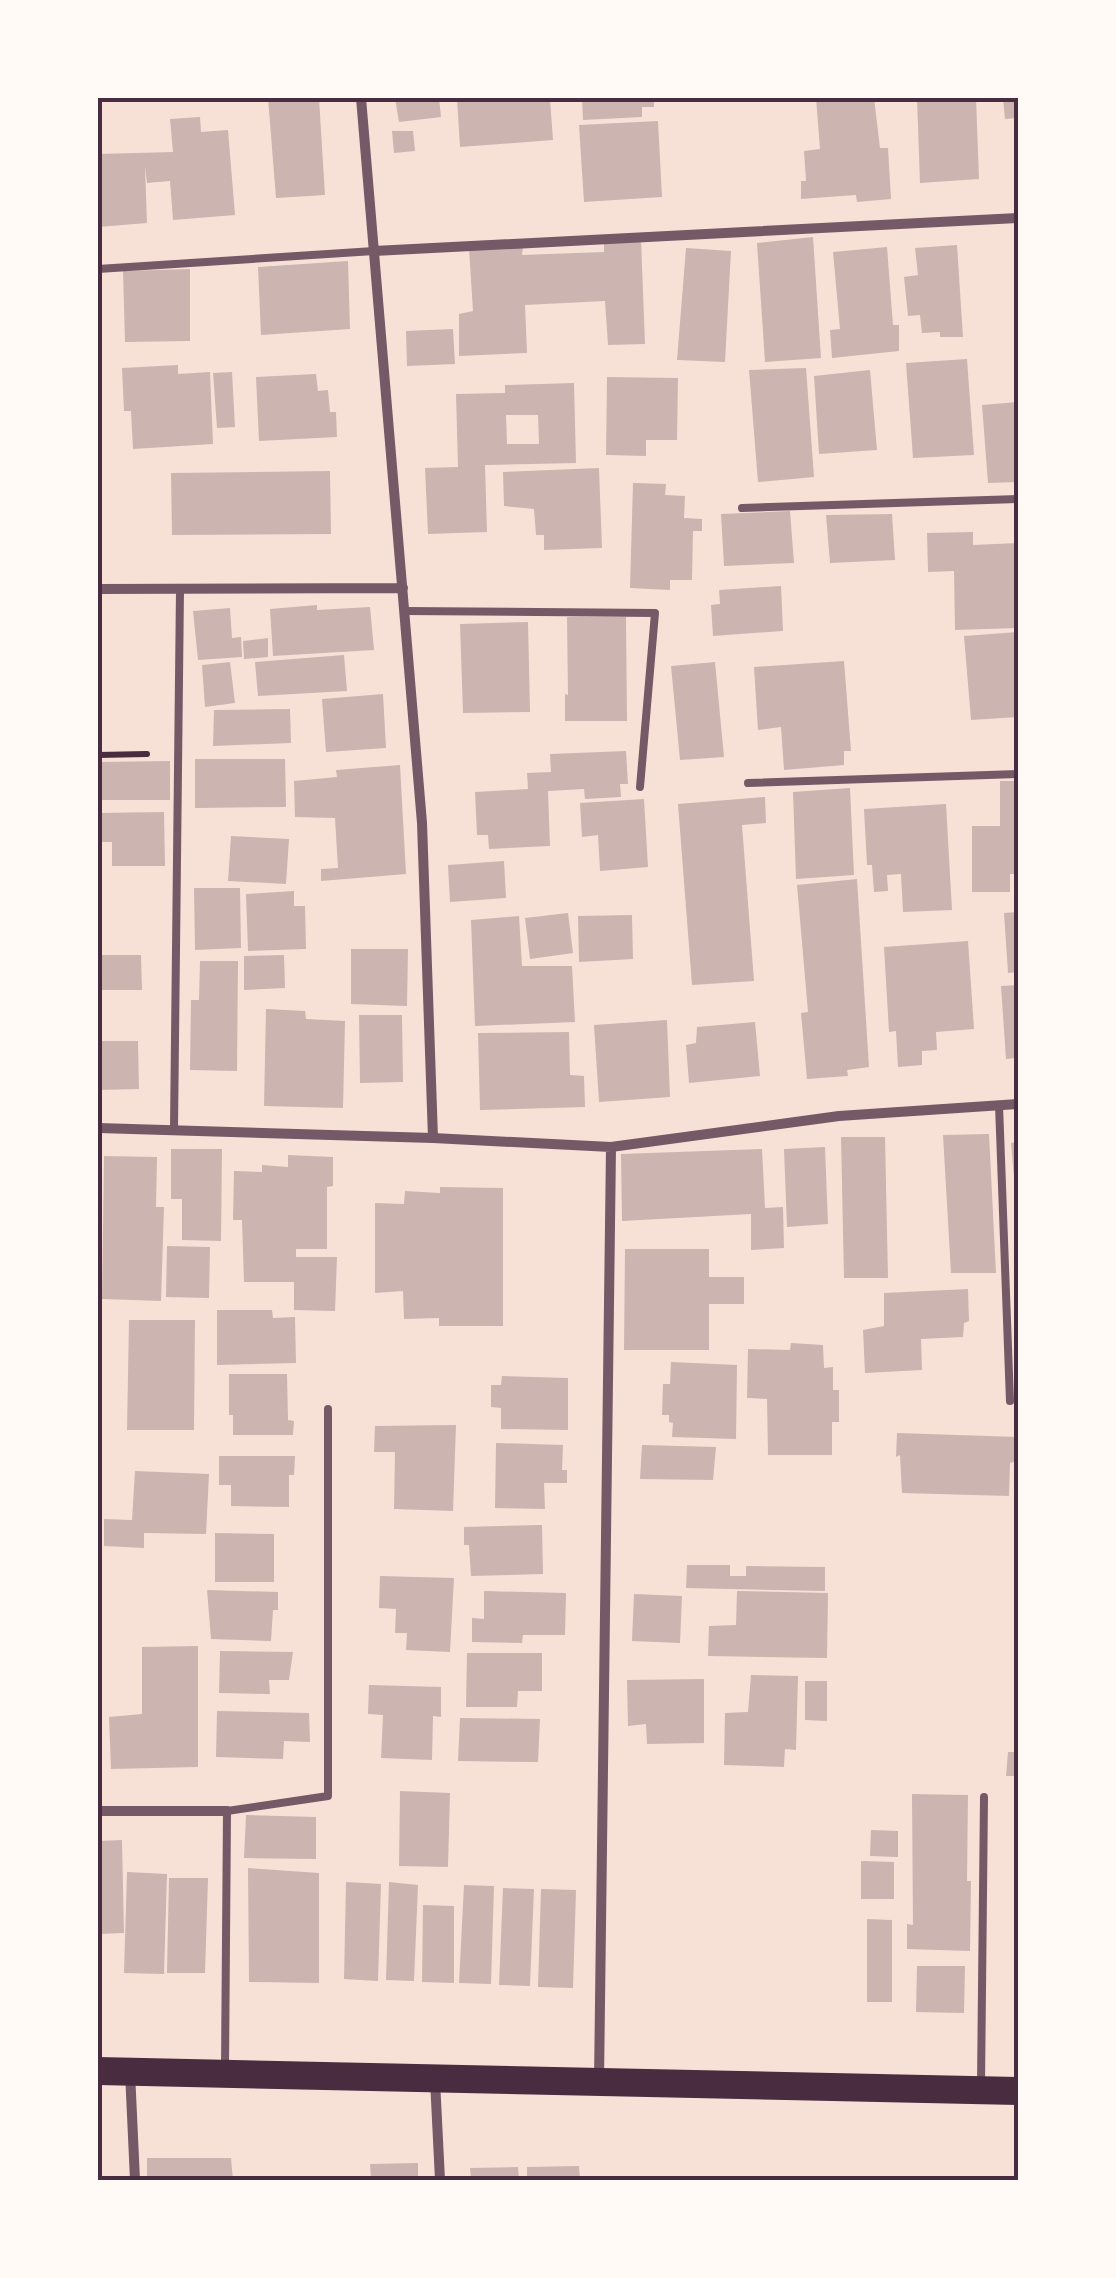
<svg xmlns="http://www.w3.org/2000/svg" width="1116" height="2278" viewBox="0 0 1116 2278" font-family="'PT Serif',serif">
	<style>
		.building { fill: #ccb4b1; fill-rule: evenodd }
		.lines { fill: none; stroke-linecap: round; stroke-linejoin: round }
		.path { stroke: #4a2c40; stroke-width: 6 }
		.service { stroke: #755966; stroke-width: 8 }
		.minor { stroke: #755966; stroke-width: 10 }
		.trunk { stroke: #4a2c40; stroke-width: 28 }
		.neatline { fill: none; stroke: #4a2c40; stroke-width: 4 }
	</style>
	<rect width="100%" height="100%" fill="#f7e1d7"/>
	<!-- building -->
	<path class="building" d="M268,98H319L325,195L276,198Z
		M395,98H439L441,117L399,122Z
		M457,98L550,99L553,140L460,147Z
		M582,98H654V107H642V117L583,120Z
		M816,98H874L880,148H888L891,199L857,202L856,195L801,199V181H806L804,151L820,149Z
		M917,98H976L979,179L920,183Z
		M1003,98H1018V118L1005,119Z
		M200,117L201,132L228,130L235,215L173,220L170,181L147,183L145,166L147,223L98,227V154L173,152L170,119Z
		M658,121L662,197L584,202L579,125Z
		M392,131H413L415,151L394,153Z
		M813,237L821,358L765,362L757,243Z
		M641,239L645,344L608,345L605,301L525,305L527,353L459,356V314L473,311L469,248L523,247L522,255L604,252V240Z
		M957,245L963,337H940V332L922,333L920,315L908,316L904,277L918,275L915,248Z
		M887,247L893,325H899V351L832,358L830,330L840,329L833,252Z
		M686,248L731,251L725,362L677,360Z
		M348,261L350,329L261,335L258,267Z
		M190,269V341L125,342L123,271Z
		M453,329L455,364L407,366L406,331Z
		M967,359L974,455L913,458L906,363Z
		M178,365V374L210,372L213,444L133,449L131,411H124L122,368Z
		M806,368L814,477L758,482L749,370Z
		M870,370L877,450L819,454L814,376Z
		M232,372L235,427L217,428L213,373Z
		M316,374L318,391L328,390L330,412H336L337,437L259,441L256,377Z
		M607,377L678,378L677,440H646V456L606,455Z
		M574,383L576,463L485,465L487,532L428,534L425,468L458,467L456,394L505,393V385ZM506,415H538L539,444H507Z
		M1018,402V482L988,483L982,405Z
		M599,468L602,548L544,550V535H536L534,509L504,506L503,472Z
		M330,471L331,534L172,535L171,473Z
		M633,483L666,484L665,495L685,496L684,518L702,519V531H693L692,580H670V590L630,588Z
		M790,511L794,563L724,566L721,514Z
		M892,514L895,560L830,563L826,515Z
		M973,532V545L1018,543L1017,628L955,630L954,571L928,572L927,533Z
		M781,586L783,631L713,636L711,605L720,604L719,590Z
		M317,605V610L370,607L374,650L273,656L270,609Z
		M230,608L232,638L241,637L242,657L198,660L193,611Z
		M567,617H626L627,721H565V694L568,695Z
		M528,622L530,712L463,713L460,624Z
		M1018,632V717L971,720L964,636Z
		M268,638V657L244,659L243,641Z
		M344,655L347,691L258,696L255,662Z
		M844,661L851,751H844V765L784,770L781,727L758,730L754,667Z
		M230,662L235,703L205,707L202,665Z
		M715,662L724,757L680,760L671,666Z
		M383,694L386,748L326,752L322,699Z
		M290,709L291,743L213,746L214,710Z
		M626,751L628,784H620L621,797L585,799L584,789L548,791L550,846L489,849L488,835H477L475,792L528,789L527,773L551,772L550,754Z
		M195,759H285L286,807L195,808Z
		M170,761V800H98V762Z
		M400,765L406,874L321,881V869L338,868L335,818L295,817L294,781L337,777L336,770Z
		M1000,781H1018V874H1010V892H972V826H1000Z
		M850,788L854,875L796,879L793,792Z
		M765,797L766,823L742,825L754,981L692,985L678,804Z
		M644,799L648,867L600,871L598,835L582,837L580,803Z
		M946,804L952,910L903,912L901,874L887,875L888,891L874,892L872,865H867L864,809Z
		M164,812L165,866H112V842H98V813Z
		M231,836L289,839L286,884L228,881Z
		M504,861L506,898L450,902L448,865Z
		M857,879L869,1067L847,1070L848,1076L807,1079L801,1013L808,1012L797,885Z
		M194,888H240L241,948L195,950Z
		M294,891V906H305L306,949L248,951L246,894Z
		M1018,912V972L1008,973L1004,913Z
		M568,913L573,953L530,959L525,918Z
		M632,915L633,959L579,962L578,916Z
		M519,916L522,966H572L575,1022L475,1026L471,920Z
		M968,941L974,1029L936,1032L937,1050L922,1051V1065L898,1067L896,1031L889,1032L884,947Z
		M351,949H408L407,1006L351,1004Z
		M98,955H141L142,990H98Z
		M284,955L285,988L244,990V956Z
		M200,961H238L237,1071L190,1070L191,1000H199Z
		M1018,985V1058L1006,1059L1001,986Z
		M266,1009L305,1011L306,1019L345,1021L343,1108L264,1106Z
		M359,1015H402L403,1082L360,1083Z
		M667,1020L670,1097L599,1102L594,1025Z
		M755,1022L760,1076L689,1083L686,1045L696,1043L697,1027Z
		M569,1032L570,1075L584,1076L585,1107L480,1110L478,1033Z
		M98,1041H138L139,1089L98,1090Z
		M989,1134L996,1273H951L943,1135Z
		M841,1137H885L888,1278H844Z
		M1018,1142V1201L1016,1202L1011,1143Z
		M825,1147L828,1224L787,1227L784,1149Z
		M171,1149H222L221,1241L182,1240V1199H171Z
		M762,1149L765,1208L783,1207L784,1248L751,1250V1214L622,1221L621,1154Z
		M288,1155L333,1157V1186L327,1187V1249H296V1257H337L335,1311L294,1310V1282H244L242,1220H233L234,1171L262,1172V1165L288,1167Z
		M104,1156L157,1157L156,1207H164L161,1301L102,1299Z
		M440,1187L503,1188V1326H439V1318L404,1319L403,1291L375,1293V1203L404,1204L405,1191L440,1193Z
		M167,1246L210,1247L209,1298L166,1297Z
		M625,1249H709V1277H744V1304H709V1350H624Z
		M968,1289L969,1321L964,1323L963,1337L921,1339L922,1370L865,1373L863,1330L884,1326V1293Z
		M217,1310H272L273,1318L295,1317L296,1363L217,1365Z
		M129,1320H195L194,1430H127Z
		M791,1343L823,1345L824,1368L833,1367V1390H839V1422H832V1455H768L767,1399L747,1398L748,1349L790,1350Z
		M671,1362L737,1365L736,1439L672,1437L673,1423L669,1422V1415H662L663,1384H670Z
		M229,1374H287L288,1420L294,1421L293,1435H233V1415H229Z
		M502,1376L568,1378V1430L501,1429V1408L491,1407V1385H501Z
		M456,1425L453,1511L394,1509L395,1452H374L375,1426Z
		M897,1433L1018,1437V1461L1010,1463L1009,1496L902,1493L900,1455L896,1457Z
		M496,1443L563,1445L562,1470H567V1483H544L545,1509L495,1508Z
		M642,1445L716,1447L713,1480L640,1479Z
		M219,1456H295L294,1475H289V1507L231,1506V1485H219Z
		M135,1471L209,1474L206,1534L144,1533V1548L104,1546V1519L132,1520Z
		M542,1525L543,1574L471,1576L469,1545H464V1527Z
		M215,1533L274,1534V1582H215Z
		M687,1565H730V1576H746V1566L825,1567V1591L686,1588Z
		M380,1576L454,1578L450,1652L406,1650L407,1633H395L396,1609L379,1608Z
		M207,1590L278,1592V1610H273L271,1641L211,1639Z
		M484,1591L566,1593L565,1635H523L522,1643L472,1642V1618L484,1619Z
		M737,1591L828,1593L827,1658L708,1656L709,1626L736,1625Z
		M634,1594L682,1596L680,1643L632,1641Z
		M198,1646V1767L111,1769L109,1717L142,1714V1647Z
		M220,1651L293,1652L289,1680H269L270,1694L219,1693Z
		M467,1653H542V1691H518L517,1707H466Z
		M751,1675L798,1676L796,1750L785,1749L784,1767L724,1765L725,1713L748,1712Z
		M704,1679V1743L647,1744L646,1724L628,1726L627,1680Z
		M805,1681H827V1721L805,1720Z
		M369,1685L441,1687V1717L433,1716L432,1760L381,1758L383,1715L368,1714Z
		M217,1711L309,1713L310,1742L284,1741L283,1759L216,1757Z
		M460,1718L540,1719L538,1762L458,1761Z
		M1008,1752H1018V1776H1006Z
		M400,1791L450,1793L448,1867L399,1866Z
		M912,1794L968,1795L967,1881H971L970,1951L907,1949V1924L913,1925Z
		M246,1815L316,1817V1859L244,1858Z
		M871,1830L898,1831V1857L870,1856Z
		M122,1840L124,1933L98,1934V1841Z
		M861,1861L894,1862V1899H861Z
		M248,1868L319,1873V1983L249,1982Z
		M127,1872L167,1874L164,1974L124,1973Z
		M169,1878H208L205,1973H167Z
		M346,1882L381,1884L378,1981L344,1979Z
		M389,1882L418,1885L414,1981L386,1980Z
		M464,1885L494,1886L491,1984L459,1983Z
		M503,1888L534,1889L530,1986L499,1985Z
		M541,1889L576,1890L573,1988L538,1987Z
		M423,1905L454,1906V1983L422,1982Z
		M867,1919L892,1920V2002H867Z
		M917,1966H965L964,2013L916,2012Z
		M147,2158H231L233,2180H147Z
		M418,2163V2180H371L370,2164Z
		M579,2166L580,2180H527V2167Z
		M518,2167L519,2180H471L470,2168Z"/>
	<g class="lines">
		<!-- path -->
		<path class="path" d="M98,755L147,754"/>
		<!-- service -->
		<path class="service" d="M98,269L374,251
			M742,508L1018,499
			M405,611L655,613L640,787
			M748,783L1018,774
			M999,1105L1010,1401
			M174,1129L180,589
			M225,2068L227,1811L328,1796V1409
			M981,2085L984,1797"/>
		<!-- minor -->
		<path class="minor" d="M361,98L422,823L433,1138
			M374,251L1018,218
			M98,589L403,588
			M98,1128L433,1138L611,1147L839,1116L1018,1104
			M98,1811H227
			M130,2072L135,2180
			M435,2080L440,2180
			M599,2081L611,1147"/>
		<!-- trunk -->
		<path class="trunk" d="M98,2071L1018,2091"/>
	</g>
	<!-- border -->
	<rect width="1116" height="2278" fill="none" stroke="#fffaf5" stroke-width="200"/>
	<rect x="100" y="100" width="916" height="2078" class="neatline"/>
</svg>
